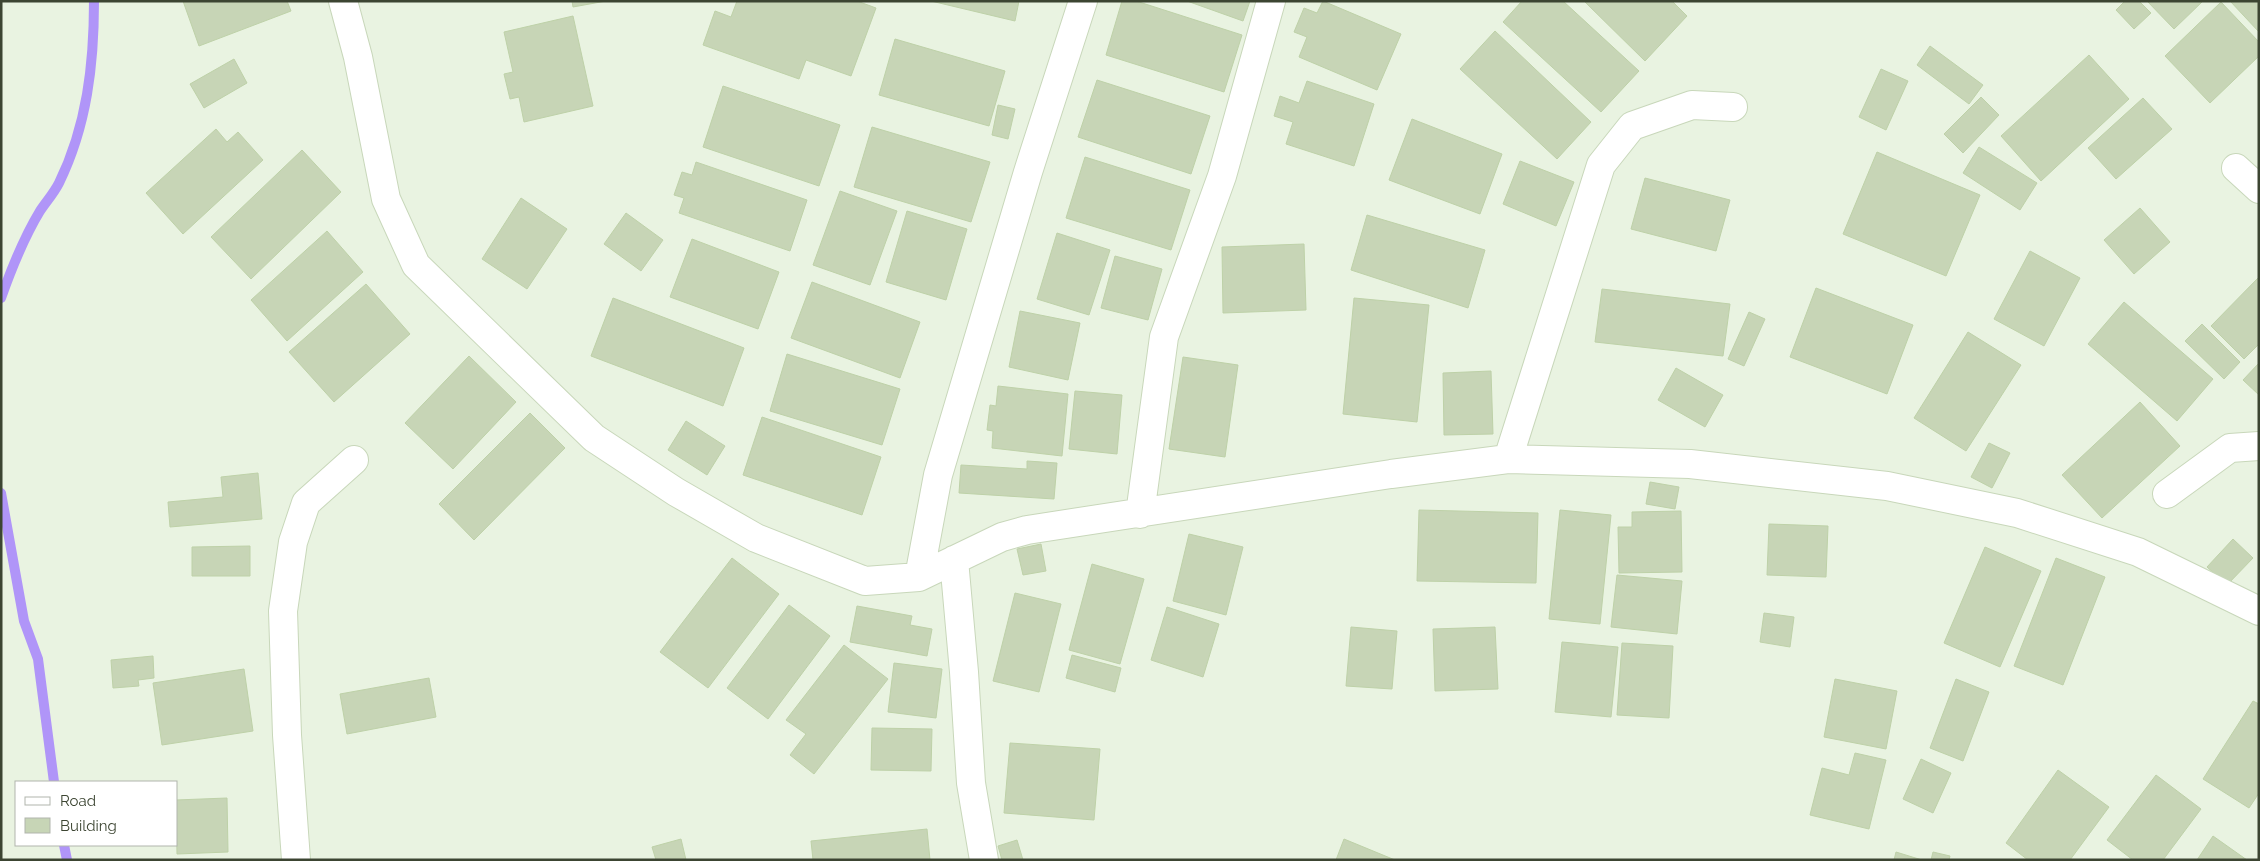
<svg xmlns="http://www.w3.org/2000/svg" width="2260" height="861" viewBox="0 0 2260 861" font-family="Raleway,sans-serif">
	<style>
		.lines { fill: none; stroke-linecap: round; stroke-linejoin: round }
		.stream { stroke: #b095f8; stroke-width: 10 }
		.building { fill: #c7d5b6; stroke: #bed1a8 }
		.minor-casing { stroke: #c8d7ba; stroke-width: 30 }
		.minor { stroke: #fff; stroke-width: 28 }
	</style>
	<rect width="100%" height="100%" fill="#e9f3e1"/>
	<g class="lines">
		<!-- stream -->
		<path class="stream" d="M1,298C12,267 23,239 40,211C46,202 54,193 59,183C87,126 94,64 94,1
			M1,493L24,621L38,659L54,782
			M64,845L67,860"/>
	</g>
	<!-- building -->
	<path class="building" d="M183,1H287L291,11L199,46Z
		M572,1H606L573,7Z
		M737,1H857L876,8L851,76L806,60L799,79L703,45L715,11L731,17Z
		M931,1H1019L1015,21Z
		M1122,1H1136L1242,35L1224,92L1106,55Z
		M1187,1H1250L1243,21Z
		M1323,1L1401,34L1377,90L1299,57L1307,37L1294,32L1304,8L1317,13Z
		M1522,1H1563L1639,71L1601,112L1503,22Z
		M1584,1H1672L1687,16L1645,61Z
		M2125,1H2139L2151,13L2134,29L2116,10Z
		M2147,1H2203L2174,29Z
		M2230,1H2259V32Z
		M2221,2L2259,42V56L2210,103L2165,56Z
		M573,16L593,106L524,122L519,97L510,99L504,74L513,72L504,32Z
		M1495,31L1591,122L1557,159L1460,69Z
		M895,39L1005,71L989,126L879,95Z
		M1930,46L1983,85L1969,104L1917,65Z
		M2089,55L2129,99L2041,181L2001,136Z
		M234,59L247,83L204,108L190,84Z
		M1881,69L1908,81L1886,130L1859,117Z
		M1097,80L1210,116L1191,174L1078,137Z
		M1307,81L1374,104L1354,166L1286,144L1293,122L1274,116L1280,96L1299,103Z
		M723,86L840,125L819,186L703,147Z
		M1981,97L1999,115L1963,153L1944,134Z
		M2143,98L2172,129L2116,179L2088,148Z
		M998,105L1015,109L1008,139L992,135Z
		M1412,119L1502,154L1480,214L1389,180Z
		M872,127L990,162L971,222L854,187Z
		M216,129L227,142L238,132L263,160L183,234L146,193Z
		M1979,147L2037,183L2020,210L1963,173Z
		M302,150L341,192L251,279L211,237Z
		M1877,152L1980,195L1946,276L1843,234Z
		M1085,157L1190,190L1171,250L1066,218Z
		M1520,161L1574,182L1556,226L1503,204Z
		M696,162L807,200L790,251L679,213L684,198L674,195L682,172L692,175Z
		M1645,178L1730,200L1716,251L1631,229Z
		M840,191L897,211L870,285L813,265Z
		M521,198L567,229L527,289L482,259Z
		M2140,208L2170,242L2134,274L2104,240Z
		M907,211L967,229L946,300L886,282Z
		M626,213L663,240L641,271L604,244Z
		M1367,215L1485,250L1468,308L1351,270Z
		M327,231L363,272L287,341L251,300Z
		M1057,233L1110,250L1089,315L1037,299Z
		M692,239L779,272L758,329L670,297Z
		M1304,244L1306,310L1223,313L1222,247Z
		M2030,251L2080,278L2044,346L1994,319Z
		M1115,256L1162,269L1148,320L1101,308Z
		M2259,277V344L2244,359L2211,326Z
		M812,282L920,322L900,378L791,338Z
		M366,284L410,334L334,402L289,352Z
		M1816,288L1913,325L1887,394L1790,357Z
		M1602,289L1730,304L1723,356L1595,342Z
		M613,298L744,348L723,406L591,356Z
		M1354,298L1429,305L1417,422L1343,414Z
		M2124,302L2213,379L2177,421L2088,344Z
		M1020,311L1080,323L1068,380L1009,367Z
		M1749,312L1765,319L1744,366L1728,359Z
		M2202,324L2240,362L2224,379L2185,341Z
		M1968,332L2021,365L1966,451L1914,418Z
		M787,354L900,389L882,445L770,411Z
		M469,356L516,402L453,469L405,423Z
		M1183,357L1238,365L1225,457L1169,449Z
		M2259,363V395L2243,380Z
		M1676,368L1723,395L1705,427L1658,400Z
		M1491,371L1493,434L1444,435L1443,373Z
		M998,386L1068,394L1062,456L992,448L993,431L987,430L990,405L996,406Z
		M1075,391L1122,395L1117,454L1069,449Z
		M2140,402L2180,446L2102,518L2062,475Z
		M530,413L565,448L474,540L439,504Z
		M762,417L881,457L862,515L743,475Z
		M686,421L725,446L707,475L668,450Z
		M1989,443L2010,453L1992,488L1971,477Z
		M1027,461L1057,463L1054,499L959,493L961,465L1027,469Z
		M258,473L262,519L170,527L168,502L223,497L221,477Z
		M1650,482L1679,487L1675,509L1646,504Z
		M1419,510L1538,513L1536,583L1417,581Z
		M1560,510L1611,515L1600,624L1549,619Z
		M1681,511L1682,572L1619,573L1618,527H1632V512Z
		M1769,524L1828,526L1826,577L1767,575Z
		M1189,534L1243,547L1226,615L1173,601Z
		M2233,539L2253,558L2227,585L2207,567Z
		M1041,544L1046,571L1023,575L1017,549Z
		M250,546V576H192V547Z
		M1985,547L2041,571L2000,667L1944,643Z
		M732,558L779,594L708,688L660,652Z
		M2056,558L2105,577L2063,685L2014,666Z
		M1092,564L1144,579L1120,664L1069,650Z
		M1617,575L1682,581L1677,634L1611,627Z
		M1015,593L1061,604L1039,692L993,681Z
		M789,605L830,636L768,719L727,688Z
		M857,606L912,616L910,625L932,629L927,656L850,642Z
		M1167,607L1219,624L1203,677L1151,660Z
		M1764,613L1794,617L1790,647L1760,642Z
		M1351,627L1397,631L1392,689L1346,686Z
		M1495,627L1498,689L1435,691L1433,629Z
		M1562,642L1618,647L1611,717L1555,712Z
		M1622,643L1673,646L1669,718L1617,715Z
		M844,645L888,679L814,774L790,755L806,734L786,720Z
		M1072,655L1121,668L1115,692L1066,678Z
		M153,656L154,678L138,680L139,686L113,688L111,660Z
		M894,663L942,669L936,718L888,712Z
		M244,669L253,731L162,745L153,683Z
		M429,678L436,717L347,734L340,694Z
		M1835,679L1897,691L1886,749L1824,737Z
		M1956,679L1989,692L1963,761L1930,748Z
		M2253,701L2259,704V793L2249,808L2203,779Z
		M872,728L932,729L931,771L871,770Z
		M1010,743L1100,749L1094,820L1004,813Z
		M1855,753L1886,760L1869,829L1810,815L1822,768L1849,775Z
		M1921,759L1951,773L1933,813L1903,799Z
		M2058,770L2109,807L2070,860H2028L2006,843Z
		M2156,775L2201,809L2163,860H2133L2107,840Z
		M227,798L228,852L177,854L176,800Z
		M927,829L930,860H813L811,841Z
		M2213,836L2247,860H2197Z
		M681,839L686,860H656L652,847Z
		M1344,839L1395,860H1336Z
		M1017,840L1023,860H1002L998,846Z
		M1896,852L1922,860H1894Z
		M1933,852L1950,856L1949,860H1931Z"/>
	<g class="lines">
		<defs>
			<path id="minor" d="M343,1L358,57L386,199L416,265L594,438L676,492L756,538L865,581L919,577L1002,537L1027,530L1391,474L1508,459L1690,464L1887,486L2017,513L2138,552L2259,611
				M2236,168L2259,189
				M1508,459L1601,165L1632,126L1692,105L1733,107
				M2167,494L2230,448L2259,446
				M1140,514L1164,337L1222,176L1271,1
				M954,560L964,672L971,783L984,860
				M919,577L938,475L1028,172L1083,1
				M296,860L287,735L283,611L293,542L306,503L354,460"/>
		</defs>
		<!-- minor casing -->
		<use href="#minor" class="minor-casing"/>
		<!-- minor -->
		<use href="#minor" class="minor"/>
	</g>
	<!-- border -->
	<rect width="2260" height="861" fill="none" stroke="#3c4532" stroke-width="5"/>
	<!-- legend -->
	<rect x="15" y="781" width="162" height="65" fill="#ffffff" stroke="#b1b5ad"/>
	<rect x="25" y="797" width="25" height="8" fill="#ffffff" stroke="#b1b5ad"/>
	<text x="60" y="806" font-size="15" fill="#3c4532">Road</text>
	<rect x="25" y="818" width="25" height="15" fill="#c7d5b6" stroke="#b1b5ad"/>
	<text x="60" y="831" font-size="15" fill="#3c4532">Building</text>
</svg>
